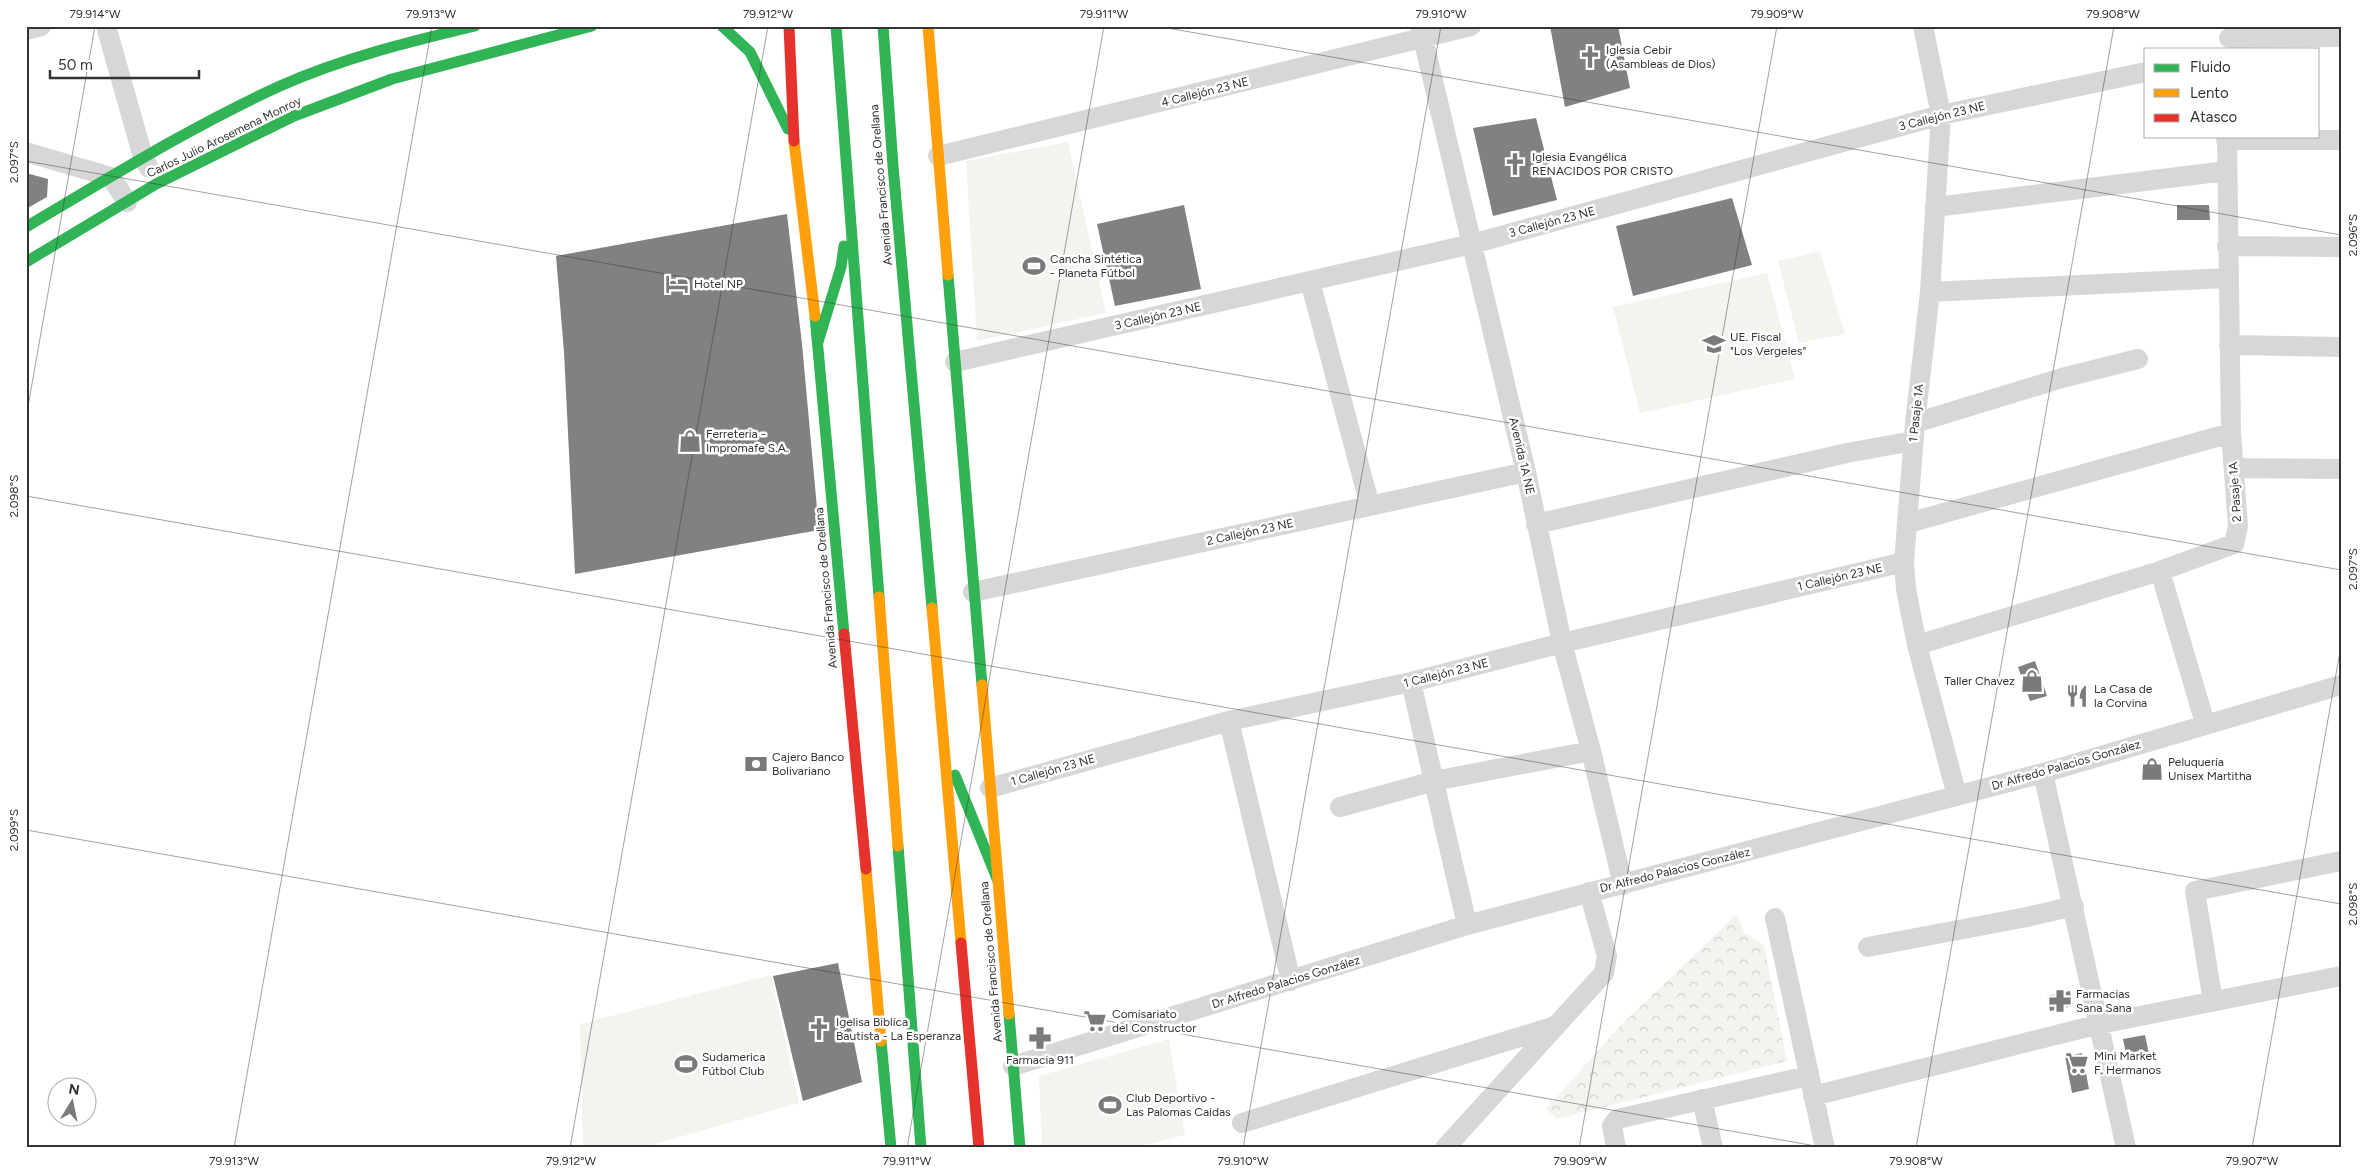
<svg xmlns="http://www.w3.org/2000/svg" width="2367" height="1174" viewBox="0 0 2367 1174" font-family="Figtree,sans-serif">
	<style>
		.forest { fill: url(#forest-crowns) }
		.pitch { fill: #f1f5ed }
		.building { fill: #818181 }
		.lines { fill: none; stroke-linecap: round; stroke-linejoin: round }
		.street { stroke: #d7d7d7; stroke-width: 20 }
		.fast { stroke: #30b455; stroke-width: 11 }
		.slow { stroke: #ff9f0a; stroke-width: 11 }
		.jam { stroke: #e5322d; stroke-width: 11 }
		.ticks { fill: none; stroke: #333; stroke-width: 1; stroke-opacity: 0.45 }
		.labels { text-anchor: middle; stroke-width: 5; stroke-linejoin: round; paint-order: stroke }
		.poi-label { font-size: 12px; fill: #333; stroke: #fff; text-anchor: start }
		.street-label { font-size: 12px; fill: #333; stroke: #fff }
		.neatline { fill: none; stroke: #333; stroke-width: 2 }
		.ticks-label { font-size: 12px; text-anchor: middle; fill: #333 }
	</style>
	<defs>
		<pattern id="forest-crowns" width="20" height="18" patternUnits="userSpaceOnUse" patternTransform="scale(1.25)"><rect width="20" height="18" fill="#f1f5ed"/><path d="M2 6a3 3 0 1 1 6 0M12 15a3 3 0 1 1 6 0" fill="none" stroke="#cfd2cc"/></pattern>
	</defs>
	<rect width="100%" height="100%" fill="#fff"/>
	<!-- forest -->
	<path class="forest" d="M1737,914L1744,932L1764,945L1787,1061L1557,1119L1546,1109L1621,1025Z"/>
	<!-- pitch -->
	<path class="pitch" d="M1068,142L1106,313L977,341L966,161Z
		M1820,251L1845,334L1799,343L1778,261Z
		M1767,273L1795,379L1640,413L1613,307Z
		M771,975L799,1103L641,1148H583L580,1024Z
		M1169,1039L1185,1135L1133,1148H1042L1039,1076Z"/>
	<!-- building -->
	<path class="building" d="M1550,26H1618L1630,88L1565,107Z
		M1536,118L1557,200L1493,216L1473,128Z
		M26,173L48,179L47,197L26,209Z
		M1732,198L1752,265L1633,296L1616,226Z
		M1184,205L1201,289L1115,306L1097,224Z
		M2177,205H2209L2210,220H2177Z
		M787,214L802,344L819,530L575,574L564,352L556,256Z
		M2035,661L2047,696L2030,701L2018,667Z
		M838,963L862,1082L803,1101L773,976Z
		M2070,991L2073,1006L2050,1011L2047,996Z
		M2145,1035L2149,1054L2127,1058L2123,1039Z
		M2082,1053L2089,1089L2072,1093L2065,1056Z"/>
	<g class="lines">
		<!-- street -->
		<path class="street" d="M106,26L143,157L149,168
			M1420,26L1526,472L1562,643L1591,751L1623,885
			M1923,26L1941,115L1930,292L1915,423L1904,562L1906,589L1917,645L1957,796
			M26,30L41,26
			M2229,38L2341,37
			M2226,140H2341
			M26,152L111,177L127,202
			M938,156L1471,26
			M1935,207L2226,171
			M2227,246L2341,247
			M1310,281L1370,506
			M1930,292L2227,278
			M2229,345L2341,347
			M955,362L1472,244L1941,115L2146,72
			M1915,423L2062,378L2138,359
			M2234,468L2341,469
			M1908,523L2231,433
			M1536,524L1847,453L1913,441
			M2160,571L2205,723
			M973,592L1526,472
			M1917,645L2160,571L2234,544L2238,526L2231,433L2227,136
			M1411,682L1467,925
			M1229,721L1291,981
			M2043,773L2126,1148
			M990,788L1229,721L1411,682L1562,643L1904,562
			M1340,807L1434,781L1591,751
			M1775,918L1825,1148
			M1868,947L2027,917L2074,906
			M2213,1002L2195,891L2341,861
			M1013,1066L1467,925L2043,773L2341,685
			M1813,1096L2100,1024L2341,976
			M1702,1099L1713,1148
			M1242,1123L1555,1026
			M1445,1148L1604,973L1607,956L1589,892
			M1616,1148L1612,1126L1617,1119L1808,1076"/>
		<!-- fast -->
		<path class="fast" d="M722,26L750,52L788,129
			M836,26L879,597
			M883,26L893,166L932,608
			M26,227C109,178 192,126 280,86C343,58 408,42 475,26
			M26,262L156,184L294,116L392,79L592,26
			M948,275L982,685
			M815,316L844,634
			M818,342L841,267L844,246
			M955,775L998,881
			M898,846L921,1148
			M1009,1014L1020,1148
			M881,1041L891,1148"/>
		<!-- slow -->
		<path class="slow" d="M928,26L948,275
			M794,141L815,316
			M879,597L898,846
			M932,608L961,943
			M982,685L1009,1014
			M866,869L881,1041"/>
		<!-- jam -->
		<path class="jam" d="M789,26L794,141
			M844,634L866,869
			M961,943L979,1148"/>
	</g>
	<!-- ticks -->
	<path class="ticks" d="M1156,26L2341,235M26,161L2341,570M26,418L95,26M26,496L2341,904M26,830L1827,1148M234,1148L432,26M570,1148L768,26M907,1148L1104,26M1243,1148L1441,26M1579,1148L1777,26M1916,1148L2114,26M2252,1148L2341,646"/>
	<!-- icons -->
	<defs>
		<symbol id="church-bare" viewBox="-9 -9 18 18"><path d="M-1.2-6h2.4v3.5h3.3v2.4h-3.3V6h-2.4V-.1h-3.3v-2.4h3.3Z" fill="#7a7a7a" stroke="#fff" stroke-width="2.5" paint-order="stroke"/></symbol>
		<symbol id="stadium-bare" viewBox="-9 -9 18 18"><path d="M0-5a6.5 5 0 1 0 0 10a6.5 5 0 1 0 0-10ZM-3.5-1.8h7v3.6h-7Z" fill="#7a7a7a" stroke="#fff" stroke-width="2.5" paint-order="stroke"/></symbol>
		<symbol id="hotel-bare" viewBox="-9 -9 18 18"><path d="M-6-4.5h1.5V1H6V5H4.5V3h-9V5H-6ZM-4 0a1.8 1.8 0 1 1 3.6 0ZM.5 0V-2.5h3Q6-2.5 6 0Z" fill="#7a7a7a" stroke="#fff" stroke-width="2.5" paint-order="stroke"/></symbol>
		<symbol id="school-bare" viewBox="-9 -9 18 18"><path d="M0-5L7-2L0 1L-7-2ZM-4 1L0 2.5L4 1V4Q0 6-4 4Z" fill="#7a7a7a" stroke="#fff" stroke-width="2.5" paint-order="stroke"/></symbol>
		<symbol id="shop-bare" viewBox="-9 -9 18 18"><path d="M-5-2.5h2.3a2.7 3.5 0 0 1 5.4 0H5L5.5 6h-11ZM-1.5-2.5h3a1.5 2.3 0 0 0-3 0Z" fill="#7a7a7a" stroke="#fff" stroke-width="2.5" paint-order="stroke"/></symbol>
		<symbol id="restaurant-bare" viewBox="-9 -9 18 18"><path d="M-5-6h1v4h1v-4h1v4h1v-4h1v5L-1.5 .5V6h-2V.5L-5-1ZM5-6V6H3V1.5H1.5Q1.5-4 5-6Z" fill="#7a7a7a" stroke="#fff" stroke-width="2.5" paint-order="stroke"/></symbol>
		<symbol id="bank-bare" viewBox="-9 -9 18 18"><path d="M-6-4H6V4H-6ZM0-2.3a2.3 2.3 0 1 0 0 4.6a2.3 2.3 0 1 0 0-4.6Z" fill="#7a7a7a" stroke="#fff" stroke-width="2.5" paint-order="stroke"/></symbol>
		<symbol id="pharmacy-bare" viewBox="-9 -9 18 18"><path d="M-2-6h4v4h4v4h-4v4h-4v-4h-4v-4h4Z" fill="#7a7a7a" stroke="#fff" stroke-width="2.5" paint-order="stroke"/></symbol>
		<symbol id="supermarket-bare" viewBox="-9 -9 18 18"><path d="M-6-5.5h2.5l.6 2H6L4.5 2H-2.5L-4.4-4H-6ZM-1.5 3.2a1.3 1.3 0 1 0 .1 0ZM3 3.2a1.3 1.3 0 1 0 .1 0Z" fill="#7a7a7a" stroke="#fff" stroke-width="2.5" paint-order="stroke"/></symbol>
	</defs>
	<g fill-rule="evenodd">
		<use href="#church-bare" x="1574" y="41" width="32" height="32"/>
		<use href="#church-bare" x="1499" y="148" width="32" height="32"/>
		<use href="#stadium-bare" x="1018" y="250" width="32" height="32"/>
		<use href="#hotel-bare" x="661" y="268" width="32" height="32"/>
		<use href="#school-bare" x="1698" y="328" width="32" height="32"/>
		<use href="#shop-bare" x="674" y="425" width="32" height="32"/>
		<use href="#shop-bare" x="2016" y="665" width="32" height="32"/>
		<use href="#restaurant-bare" x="2061" y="680" width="32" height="32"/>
		<use href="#bank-bare" x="740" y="748" width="32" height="32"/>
		<use href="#shop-bare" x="2136" y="753" width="32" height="32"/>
		<use href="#pharmacy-bare" x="2044" y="985" width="32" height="32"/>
		<use href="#supermarket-bare" x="1079" y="1005" width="32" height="32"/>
		<use href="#church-bare" x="803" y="1013" width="32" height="32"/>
		<use href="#pharmacy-bare" x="1024" y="1022" width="32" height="32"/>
		<use href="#supermarket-bare" x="2061" y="1047" width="32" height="32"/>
		<use href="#stadium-bare" x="670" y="1048" width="32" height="32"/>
		<use href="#stadium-bare" x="1094" y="1089" width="32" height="32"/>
	</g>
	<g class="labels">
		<!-- poi labels -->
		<g class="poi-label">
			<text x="1606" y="54">Iglesia Cebir<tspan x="1606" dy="14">(Asambleas de Dios)</tspan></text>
			<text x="1532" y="161">Iglesia Evangélica<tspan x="1532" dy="14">RENACIDOS POR CRISTO</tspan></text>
			<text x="1050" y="263">Cancha Sintética<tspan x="1050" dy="14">- Planeta Fútbol</tspan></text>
			<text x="694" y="288">Hotel NP</text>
			<text x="1730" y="341">UE. Fiscal<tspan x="1730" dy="14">"Los Vergeles"</tspan></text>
			<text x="706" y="438">Ferreteria -<tspan x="706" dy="14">Impromafe S.A.</tspan></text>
			<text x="2015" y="685" text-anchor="end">Taller Chavez</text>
			<text x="2094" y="693">La Casa de<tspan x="2094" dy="14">la Corvina</tspan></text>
			<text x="772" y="761">Cajero Banco<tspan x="772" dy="14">Bolivariano</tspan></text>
			<text x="2168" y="766">Peluquería<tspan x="2168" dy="14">Unisex Martitha</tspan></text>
			<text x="2076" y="998">Farmacias<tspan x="2076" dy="14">Sana Sana</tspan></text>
			<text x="1112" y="1018">Comisariato<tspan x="1112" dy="14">del Constructor</tspan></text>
			<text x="836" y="1026">Igelisa Biblíca<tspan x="836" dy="14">Bautista - La Esperanza</tspan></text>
			<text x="2094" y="1060">Mini Market<tspan x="2094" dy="14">F. Hermanos</tspan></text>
			<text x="702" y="1061">Sudamerica<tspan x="702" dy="14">Fútbol Club</tspan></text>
			<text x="1040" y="1064" text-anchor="middle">Farmacia 911</text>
			<text x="1126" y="1102">Club Deportivo -<tspan x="1126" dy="14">Las Palomas Caidas</tspan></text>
		</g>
		<!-- street labels -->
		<g class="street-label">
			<text transform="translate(1205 92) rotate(-14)" y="4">4 Callejón 23 NE</text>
			<text transform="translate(1942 116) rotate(-14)" y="4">3 Callejón 23 NE</text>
			<text transform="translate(224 137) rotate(-26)" y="4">Carlos Julio Arosemena Monroy</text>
			<text transform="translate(881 185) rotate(-95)" y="4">Avenida Francisco de Orellana</text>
			<text transform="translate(1552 222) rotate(-15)" y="4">3 Callejón 23 NE</text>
			<text transform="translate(1158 316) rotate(-13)" y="4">3 Callejón 23 NE</text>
			<text transform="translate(1916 413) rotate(-84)" y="4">1 Pasaje 1A</text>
			<text transform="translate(1522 456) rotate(77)" y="4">Avenida 1A NE</text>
			<text transform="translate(2235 492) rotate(-94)" y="4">2 Pasaje 1A</text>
			<text transform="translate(1250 532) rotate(-12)" y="4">2 Callejón 23 NE</text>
			<text transform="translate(1840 577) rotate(-13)" y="4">1 Callejón 23 NE</text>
			<text transform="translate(826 588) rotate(-95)" y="4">Avenida Francisco de Orellana</text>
			<text transform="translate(1446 673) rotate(-14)" y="4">1 Callejón 23 NE</text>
			<text transform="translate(2066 765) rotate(-16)" y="4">Dr Alfredo Palacios González</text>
			<text transform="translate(1053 770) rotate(-16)" y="4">1 Callejón 23 NE</text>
			<text transform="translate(1675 870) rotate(-14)" y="4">Dr Alfredo Palacios González</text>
			<text transform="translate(991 962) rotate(-95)" y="4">Avenida Francisco de Orellana</text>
			<text transform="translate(1286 982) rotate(-17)" y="4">Dr Alfredo Palacios González</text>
		</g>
	</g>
	<!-- border -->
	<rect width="2367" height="1174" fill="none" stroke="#ffffff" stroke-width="55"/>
	<!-- legend -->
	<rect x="2144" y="48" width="175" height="90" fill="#ffffff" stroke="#adadad"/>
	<rect x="2154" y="64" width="25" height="8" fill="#30b455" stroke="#adadad"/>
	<text x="2190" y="72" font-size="15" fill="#333333">Fluido</text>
	<rect x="2154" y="89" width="25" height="8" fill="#ff9f0a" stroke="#adadad"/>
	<text x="2190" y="98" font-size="15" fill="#333333">Lento</text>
	<rect x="2154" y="114" width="25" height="8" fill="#e5322d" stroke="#adadad"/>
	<text x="2190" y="122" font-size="15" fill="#333333">Atasco</text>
	<!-- north arrow -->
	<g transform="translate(72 1102) rotate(10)"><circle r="24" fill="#ffffff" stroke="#adadad"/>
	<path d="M0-4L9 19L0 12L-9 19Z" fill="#7a7a7a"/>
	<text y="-8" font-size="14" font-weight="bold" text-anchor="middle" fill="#333333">N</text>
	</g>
	<!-- scale -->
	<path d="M50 70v8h149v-8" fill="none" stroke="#333333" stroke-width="2.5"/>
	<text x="58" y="70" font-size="15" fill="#333333" stroke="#ffffff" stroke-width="4" paint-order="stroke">50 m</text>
	<rect x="28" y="28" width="2312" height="1118" class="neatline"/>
	<g class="ticks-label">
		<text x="95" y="18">79.914°W</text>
		<text x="431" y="18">79.913°W</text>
		<text x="768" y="18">79.912°W</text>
		<text x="1104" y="18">79.911°W</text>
		<text x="1441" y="18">79.910°W</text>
		<text x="1777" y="18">79.909°W</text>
		<text x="2113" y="18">79.908°W</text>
		<text transform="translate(14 162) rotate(-90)" y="4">2.097°S</text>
		<text transform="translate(2353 235) rotate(-90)" y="4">2.096°S</text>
		<text transform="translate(14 496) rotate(-90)" y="4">2.098°S</text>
		<text transform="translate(2353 569) rotate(-90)" y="4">2.097°S</text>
		<text transform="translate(14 830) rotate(-90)" y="4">2.099°S</text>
		<text transform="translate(2353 904) rotate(-90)" y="4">2.098°S</text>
		<text x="234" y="1165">79.913°W</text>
		<text x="571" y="1165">79.912°W</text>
		<text x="907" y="1165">79.911°W</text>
		<text x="1243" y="1165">79.910°W</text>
		<text x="1580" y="1165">79.909°W</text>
		<text x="1916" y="1165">79.908°W</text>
		<text x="2252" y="1165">79.907°W</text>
	</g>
</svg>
